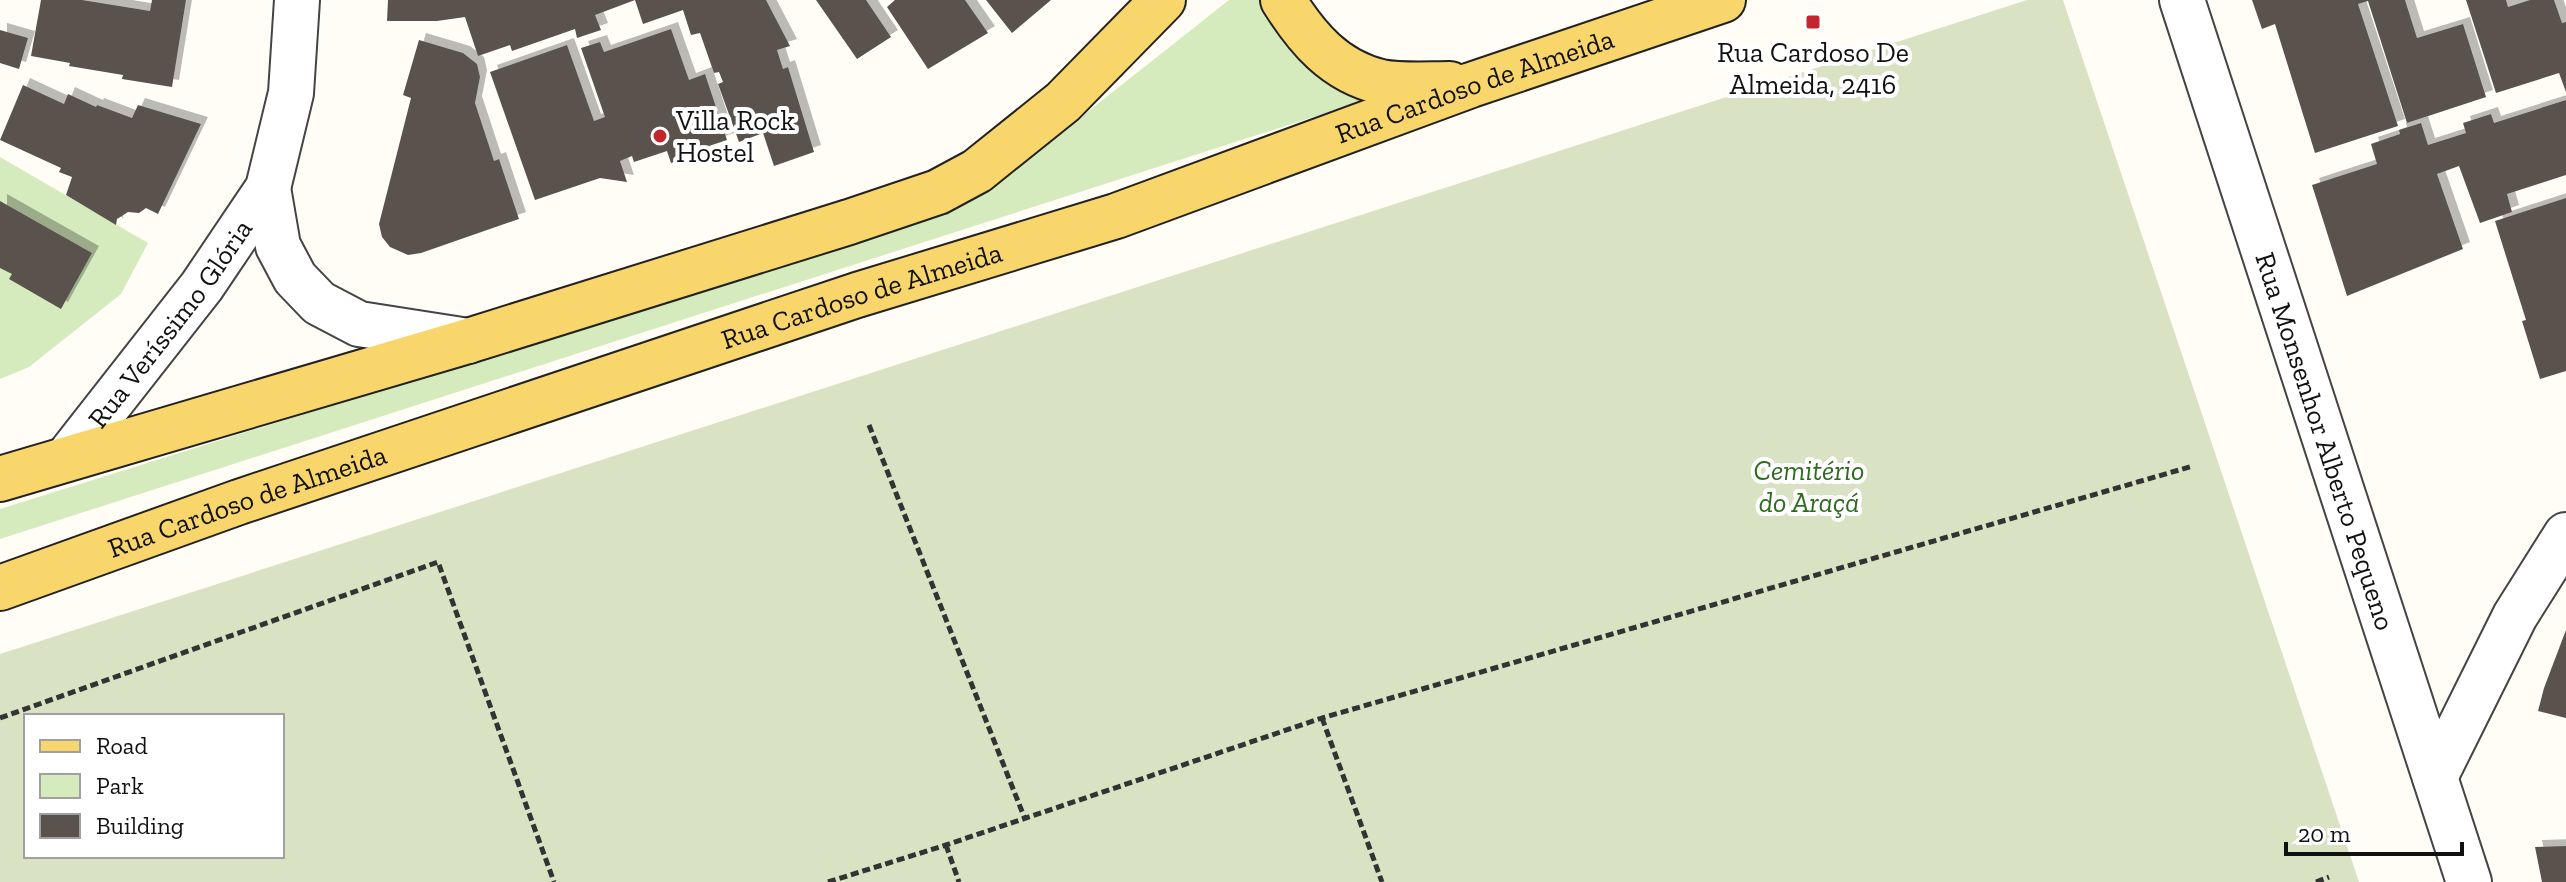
<svg xmlns="http://www.w3.org/2000/svg" width="2566" height="882" viewBox="0 0 2566 882" font-family="'Zilla Slab',serif">
	<style>
		.green { fill: #d5ebbd }
		.cemetery { fill: #d9e3c4; fill-rule: evenodd }
		.building { fill: #5a524d; filter: url(#shadow) }
		.lines { fill: none; stroke-linecap: round; stroke-linejoin: round }
		.minor-casing { stroke: #444; stroke-width: 48 }
		.major-casing { stroke: #222; stroke-width: 48 }
		.path { stroke: #333; stroke-width: 5; stroke-dasharray: 8 4; stroke-linecap: butt }
		.minor { stroke: #fff; stroke-width: 44 }
		.major { stroke: #f9d66b; stroke-width: 44 }
		.poi-dot { fill: #c4262e; stroke: #fff; stroke-width: 3 }
		.labels { text-anchor: middle; stroke-width: 8; stroke-linejoin: round; paint-order: stroke }
		.poi-label { font-size: 28px; fill: #111; stroke: #fff }
		.street-label { font-size: 28px; fill: #111; stroke: #fff }
		.park-label { font-size: 28px; font-style: italic; fill: #2f6b1f; stroke: #fff }
	</style>
	<defs>
		<filter id="shadow"><feDropShadow dx="7" dy="-7" stdDeviation="0" flood-color="#0004"/></filter>
	</defs>
	<rect width="100%" height="100%" fill="#fffdf5"/>
	<!-- green -->
	<path class="green" d="M1229,0H1278L1388,93L0,539V509L676,298L980,197Z
		M0,157L148,243L121,294L29,367L0,379Z"/>
	<!-- cemetery -->
	<path class="cemetery" d="M2027,0H2063L2359,882H0V654ZM282,716V856H26V716Z"/>
	<!-- building -->
	<path class="building" d="M41,0H82L150,11L152,0H186L172,87L122,79L123,75L69,66L70,63L31,56Z
		M388,0H635L595,15L601,30L577,38L575,29L512,51L510,45L478,56L465,17L437,21H387Z
		M635,0H766L790,46L777,50L783,69L788,67L814,152L774,166L763,133L739,142L718,84L723,82L719,72L714,73L700,33L691,35L683,10L643,24Z
		M816,0H866L891,37L857,59Z
		M895,0H965L988,33L928,69L887,7Z
		M986,0H1051L1012,33Z
		M2252,0H2405L2417,38L2463,24L2486,97L2407,123L2368,1L2358,4L2398,126L2315,153L2275,24L2262,29Z
		M2466,0H2506L2508,7L2530,0H2554L2562,23L2566,22V92L2559,73L2496,93Z
		M671,29L689,80L705,74L727,140L709,146L710,149L671,163L667,151L634,162L632,156L620,161L627,182L600,178L535,200L490,72L567,45L594,121L605,117L581,48L600,42L604,52Z
		M0,30L28,38L19,69L0,63Z
		M419,40L463,53L477,64L480,77L475,103L494,161L499,159L519,219L421,253L408,255L390,247L382,237L379,224L411,98L403,95Z
		M23,85L64,104L68,94L96,107L97,105L132,118L138,105L201,124L158,214L146,208L139,213L128,212L117,219L116,225L66,195L72,177L59,172L61,168L0,140Z
		M2566,100V175L2507,194L2512,212L2480,223L2459,166L2437,174L2463,249L2347,296L2312,185L2377,164L2371,144L2400,134L2399,130L2421,123L2428,145L2466,133L2463,123L2491,114L2494,123Z
		M2566,198V371L2540,379L2522,321L2526,320L2495,221Z
		M0,201L92,253L61,309L9,279L12,274L0,268Z
		M2566,630V718L2538,711L2544,688Z
		M2566,846V882H2542L2535,847Z"/>
	<g class="lines">
		<defs>
			<g id="minor">
				<path id="s1" d="M2182,0L2469,882"/>
				<path d="M268,188L278,246L295,278L319,303L359,324L468,341"/>
				<path id="s2" d="M68,457L202,286L268,188L291,93L297,0"/>
				<path d="M2435,777L2515,616L2566,535"/>
			</g>
			<g id="major">
				<path d="M1283,0C1307,38 1334,71 1381,82C1402,86 1428,84 1450,84"/>
				<path d="M0,479L468,341L849,222L938,192L977,171L1063,102L1163,0"/>
				<path id="s3" d="M0,588L239,502L857,295L1116,216L1471,85L1723,0"/>
			</g>
		</defs>
		<!-- minor casing -->
		<use href="#minor" class="minor-casing"/>
		<!-- major casing -->
		<use href="#major" class="major-casing"/>
		<!-- path -->
		<path class="path" d="M869,425L1025,819
			M0,718L438,562L554,882
			M1322,718L1382,882
			M946,845L959,882
			M828,882L946,845L1322,718L2193,466
			M2316,882L2329,877"/>
		<!-- minor -->
		<use href="#minor" class="minor"/>
		<!-- major -->
		<use href="#major" class="major"/>
	</g>
	<!-- markers -->
	<g class="poi-dot">
		<rect x="1805" y="14" width="16" height="16" rx="4"/>
		<circle cx="660" cy="136" r="8"/>
	</g>
	<g class="labels">
		<!-- poi labels -->
		<g class="poi-label">
			<text x="1813" y="62">Rua Cardoso De<tspan x="1813" dy="32">Almeida, 2416</tspan></text>
			<text x="676" y="130" text-anchor="start">Villa Rock<tspan x="676" dy="32">Hostel</tspan></text>
		</g>
		<!-- street labels -->
		<g class="street-label">
			<text dy="10" stroke="none"><textPath href="#s3" startOffset="1558">Rua Cardoso de Almeida</textPath></text>
			<text dy="10" stroke="none"><textPath href="#s3" startOffset="910">Rua Cardoso de Almeida</textPath></text>
			<text dy="10" stroke="none"><textPath href="#s2" startOffset="168">Rua Veríssimo Glória</textPath></text>
			<text dy="10" stroke="none"><textPath href="#s1" startOffset="464">Rua Monsenhor Alberto Pequeno</textPath></text>
			<text dy="10" stroke="none"><textPath href="#s3" startOffset="262">Rua Cardoso de Almeida</textPath></text>
		</g>
		<!-- park labels -->
		<g class="park-label">
			<text x="1809" y="480">Cemitério<tspan x="1809" dy="32">do Araçá</tspan></text>
		</g>
	</g>
	<!-- legend -->
	<rect x="24" y="714" width="260" height="144" fill="#ffffff" stroke="#a0a0a0" stroke-width="2"/>
	<rect x="40" y="740" width="40" height="12" fill="#f9d66b" stroke="#a0a0a0" stroke-width="2"/>
	<text x="96" y="754" font-size="24" fill="#111111">Road</text>
	<rect x="40" y="774" width="40" height="24" fill="#d5ebbd" stroke="#a0a0a0" stroke-width="2"/>
	<text x="96" y="794" font-size="24" fill="#111111">Park</text>
	<rect x="40" y="814" width="40" height="24" fill="#5a524d" stroke="#a0a0a0" stroke-width="2"/>
	<text x="96" y="834" font-size="24" fill="#111111">Building</text>
	<!-- scale -->
	<path d="M2286 842v12h176v-12" fill="none" stroke="#111111" stroke-width="4"/>
	<text x="2298" y="842" font-size="24" fill="#111111" stroke="#ffffff" stroke-width="6" paint-order="stroke">20 m</text>
</svg>
